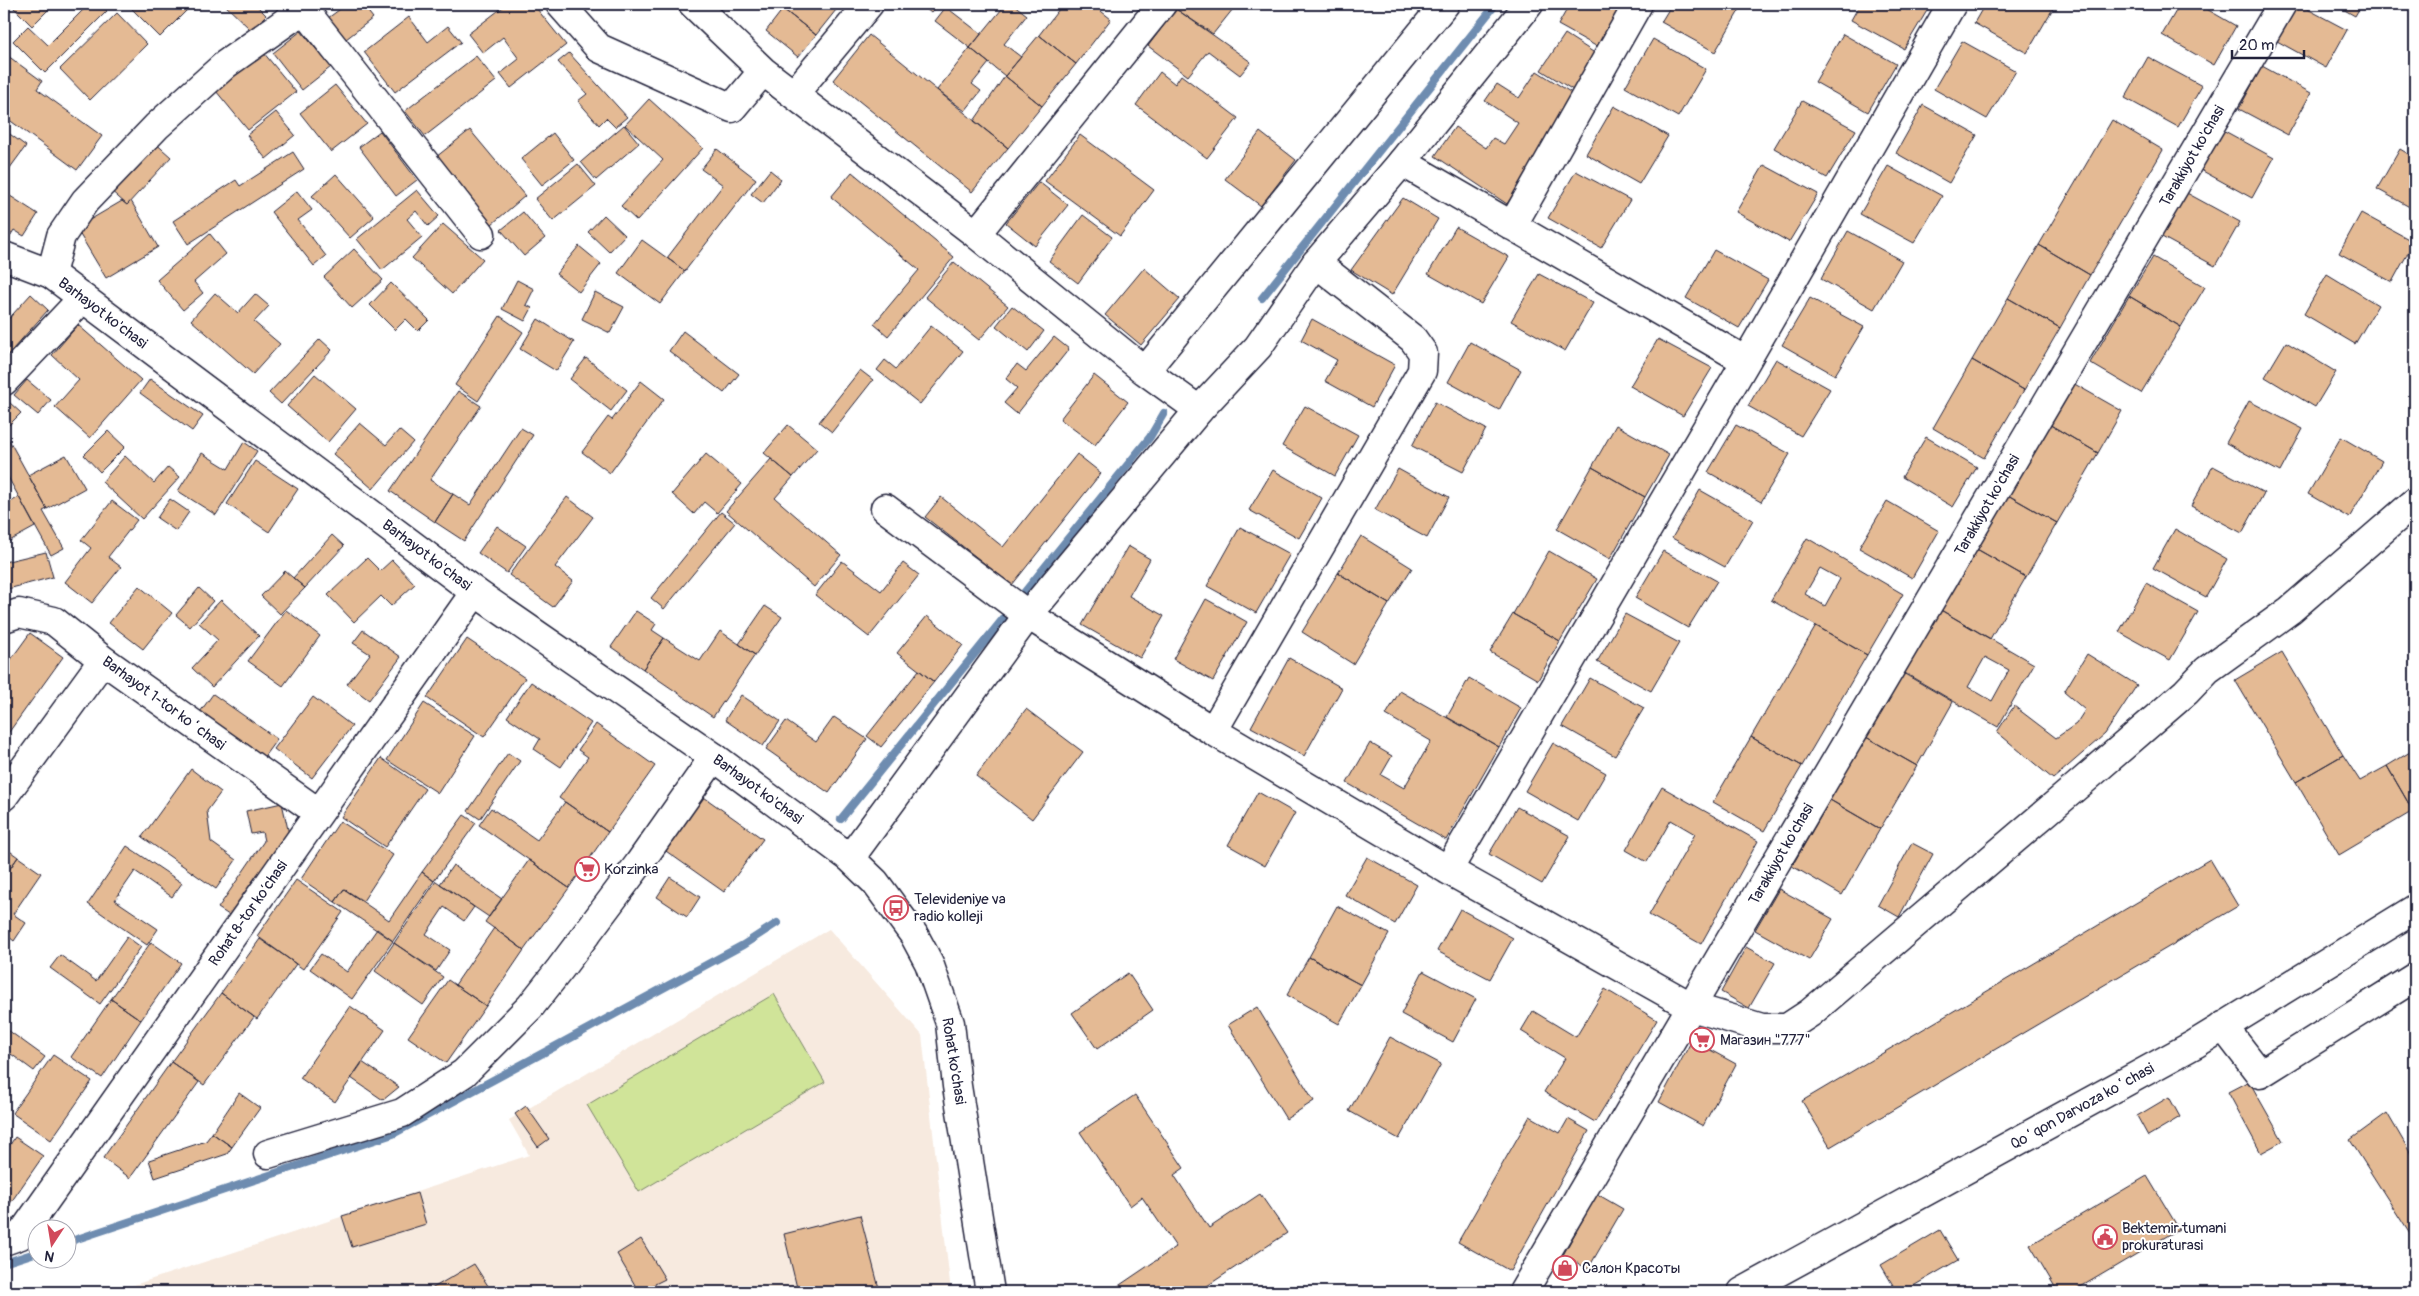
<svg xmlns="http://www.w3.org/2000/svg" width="2419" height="1296" viewBox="0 0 2419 1296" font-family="Pangolin,sans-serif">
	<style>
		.built { fill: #f7eadf }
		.green { fill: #d0e499; stroke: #79836a }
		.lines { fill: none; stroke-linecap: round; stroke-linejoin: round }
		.stream { stroke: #6e8cb0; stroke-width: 8 }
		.building { fill: #e4ba94; stroke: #22223b; fill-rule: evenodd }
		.street-casing { stroke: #22223b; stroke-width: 31 }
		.secondary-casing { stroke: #22223b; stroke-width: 31 }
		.street { stroke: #fff; stroke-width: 28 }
		.secondary { stroke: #fff; stroke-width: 28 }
		.labels { text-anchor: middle; stroke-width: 4; stroke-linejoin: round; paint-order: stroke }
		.street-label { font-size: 15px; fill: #22223b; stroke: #fff }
		.poi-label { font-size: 15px; fill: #22223b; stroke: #fff; text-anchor: start }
	</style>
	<rect width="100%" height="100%" fill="#fff"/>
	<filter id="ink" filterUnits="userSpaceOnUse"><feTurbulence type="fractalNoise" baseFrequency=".02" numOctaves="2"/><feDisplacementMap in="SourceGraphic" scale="10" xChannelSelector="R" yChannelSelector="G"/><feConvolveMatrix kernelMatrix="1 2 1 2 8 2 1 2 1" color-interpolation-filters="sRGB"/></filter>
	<g filter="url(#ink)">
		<!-- built -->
		<path class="built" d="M829,929L922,1035L951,1292H113L529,1155L509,1120Z"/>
		<!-- green -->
		<path class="green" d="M774,994L825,1082L639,1192L587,1105Z"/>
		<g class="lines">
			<!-- stream -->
			<path class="stream" d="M1262,298L1496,4
				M841,819L1150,437L1164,413
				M68,1242L393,1134L743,945L777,923
				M4,1263L38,1252"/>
		</g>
		<!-- building -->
		<path class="building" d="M10,4H54L32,26Z
			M89,4H99L107,11L45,73L13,41L28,26L48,45Z
			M127,4H193L160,37Z
			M224,4H255L266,15L251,30Z
			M347,4H362L373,18L341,43L324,21Z
			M507,4H533L566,45L511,88L500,74L519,59L503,37L483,53L468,34Z
			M788,4H828L836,10L816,35L783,9Z
			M920,4H939L931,13Z
			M1006,4H1013L1027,15L1004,44L1021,57L1005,76L970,48Z
			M1063,4H1092L1111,19L1076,64L1039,35Z
			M1179,4H1237L1213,34L1176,9Z
			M1570,4H1629L1603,50L1558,25Z
			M1672,4H1743L1715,52L1661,22Z
			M1860,4H1931L1904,49L1851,20Z
			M1985,4H2052L2055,5L2027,53L1974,23Z
			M2180,4H2198L2236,26L2214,65L2162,35Z
			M2298,4L2347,30L2326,68L2277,41Z
			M2334,4H2362L2355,16Z
			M946,7L981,34L970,48L935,21Z
			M783,9L816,35L798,57L766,31Z
			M1176,9L1251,62L1240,75L1208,51L1188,76L1148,46Z
			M117,13L147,44L90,100L60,69Z
			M409,17L428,42L448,26L461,42L395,92L364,52Z
			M301,31L331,67L302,90L273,53Z
			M1565,34L1604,59L1581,95L1541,70Z
			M1843,34L1896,64L1868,112L1815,82Z
			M869,35L1008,148L972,192L833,80Z
			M1039,35L1076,64L1042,106L1005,76Z
			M1653,39L1706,69L1678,117L1625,87Z
			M1962,41L2016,71L1987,119L1934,89Z
			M970,48L989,63L972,84L981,91L965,111L937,90Z
			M263,52L296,92L248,130L216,91Z
			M4,53L42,81L37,89L102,136L77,170L4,116Z
			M569,53L627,117L615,127L606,118L599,125L578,101L587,94L558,62Z
			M476,56L496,81L425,136L405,111Z
			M2148,57L2202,86L2178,127L2125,98Z
			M2262,66L2311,93L2288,135L2239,109Z
			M1537,71L1578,97L1507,204L1435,156L1455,127L1486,148L1493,138L1504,144L1518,123L1485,101L1497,84L1519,98Z
			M1160,72L1175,84L1181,75L1238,118L1207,158L1136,105Z
			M1005,76L1042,106L1008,148L974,121Z
			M335,85L367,124L331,152L300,113Z
			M649,99L703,148L637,221L621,206L663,160L625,125Z
			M1802,101L1856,130L1827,178L1774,148Z
			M1923,105L1977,135L1949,183L1896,153Z
			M1614,106L1668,136L1639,184L1586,154Z
			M276,112L295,135L266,159L247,135Z
			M2112,120L2163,150L2090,275L2039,245Z
			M624,125L639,143L596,180L581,162Z
			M2221,129L2274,158L2252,198L2199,169Z
			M470,130L525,196L492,224L436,157Z
			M380,131L417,180L396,196L359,147Z
			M7,132L26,146L7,172L4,169V154L7,149L4,146V136Z
			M1260,132L1296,160L1261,206L1225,179Z
			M553,133L574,160L542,185L521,159Z
			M1080,135L1154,190L1120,236L1045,181Z
			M153,141L171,157L127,205L109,189Z
			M717,149L756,179L685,271L667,258L723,185L701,169Z
			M2400,149L2415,158V210L2377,189Z
			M293,152L304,169L188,244L173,221L236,180L240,186Z
			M578,164L596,186L553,221L535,199Z
			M1764,165L1818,194L1789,242L1736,212Z
			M1888,166L1942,196L1914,243L1860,214Z
			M770,170L781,179L763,203L751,194Z
			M1576,171L1630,200L1601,248L1548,218Z
			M852,172L954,257L888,336L874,324L919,270L831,197Z
			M336,174L374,217L350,238L312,196Z
			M1039,182L1068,205L1035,246L1006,223Z
			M417,190L439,216L428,226L416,211L407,219L422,237L382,270L357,239Z
			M297,191L312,210L298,220L326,256L314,266L271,212Z
			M4,192L38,214L24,236L14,230L5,244Z
			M2185,192L2240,222L2215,266L2160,236Z
			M1403,198L1438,219L1392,295L1351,270Z
			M122,201L127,205L131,201L158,247L106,278L76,228Z
			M523,212L545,238L524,256L501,230Z
			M2361,213L2414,242L2392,282L2339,253Z
			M604,215L625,235L609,252L588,232Z
			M1083,215L1112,237L1078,283L1049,261Z
			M443,224L483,259L452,294L412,258Z
			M1456,227L1509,257L1481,304L1428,274Z
			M1848,231L1902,261L1874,309L1821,279Z
			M210,234L226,254L194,282L203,293L183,310L157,280Z
			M642,240L685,271L660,304L618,273Z
			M2039,245L2090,275L2060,328L2008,298Z
			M579,246L601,264L579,292L556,274Z
			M354,249L383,280L352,308L324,277Z
			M1714,250L1768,280L1739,328L1686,298Z
			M2153,257L2205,287L2181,327L2129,296Z
			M954,262L1008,306L979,340L925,297Z
			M1144,268L1180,299L1141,345L1105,315Z
			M1539,274L1593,303L1565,351L1511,321Z
			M2327,274L2378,305L2355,344L2304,314Z
			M517,280L534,289L526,305L532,308L525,321L502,309Z
			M391,283L429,320L418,331L406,319L395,330L370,305Z
			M595,292L624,307L610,333L582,319Z
			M215,293L238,313L255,294L269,306L254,322L280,344L253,374L191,320Z
			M31,294L48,310L4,359V324Z
			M2129,296L2181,327L2141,393L2090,363Z
			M1810,298L1864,327L1835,375L1782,345Z
			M2008,298L2060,328L2024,390L1972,360Z
			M1012,306L1044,331L1028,352L996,326Z
			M500,316L523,332L478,401L455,385Z
			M538,319L574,342L556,371L520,349Z
			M1312,319L1395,365L1372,407L1325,381L1337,360L1301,340Z
			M78,325L141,380L90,438L55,407L79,380L52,355Z
			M931,326L963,351L920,404L877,370L885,360L896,369Z
			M683,331L739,374L724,393L669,351Z
			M1054,337L1069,349L1017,414L1004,403L1017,388L1006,379L1017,364L1026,371Z
			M320,339L332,350L281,404L269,393Z
			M1658,339L1712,368L1683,416L1630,386Z
			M1470,342L1521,370L1499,410L1448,382Z
			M2286,342L2336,372L2315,407L2265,377Z
			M586,358L627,390L611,411L570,379Z
			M1776,359L1830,389L1801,436L1748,406Z
			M1972,360L2024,390L1984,458L1933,428Z
			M860,370L873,380L832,432L819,422Z
			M315,374L356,409L328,442L287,406Z
			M1094,375L1128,402L1095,445L1060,419Z
			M150,379L203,416L192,431L140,393Z
			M27,380L51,400L38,415L14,395Z
			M641,381L664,399L610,473L582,452L608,417L612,420Z
			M2071,382L2122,411L2098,453L2047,423Z
			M458,391L481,406L430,480L453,494L435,522L390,491Z
			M2249,401L2303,429L2280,472L2226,443Z
			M9,402L21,413L4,430V407Z
			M1435,402L1486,429L1463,472L1412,446Z
			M1305,406L1358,435L1335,476L1282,446Z
			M360,423L386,445L399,430L413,442L373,489L333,454Z
			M2047,423L2098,453L2057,523L2006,494Z
			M788,425L817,449L793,477L764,453Z
			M1616,425L1669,455L1645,497L1592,467Z
			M1736,425L1790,454L1761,502L1708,472Z
			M521,428L533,435L464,541L435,522L453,494L470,505Z
			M4,431L47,509L43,511L64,548L51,555L4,470Z
			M108,431L125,447L100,472L84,455Z
			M1926,437L1977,467L1953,507L1902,477Z
			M2341,437L2382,461L2349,518L2308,494Z
			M244,442L257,451L216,515L178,491L202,453L228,469Z
			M706,454L742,484L717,513L704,502L694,514L672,494Z
			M1077,454L1101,473L1012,585L925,517L941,497L1003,547Z
			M66,455L85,488L47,509L28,475Z
			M125,456L154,483L168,467L180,477L142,519L102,482Z
			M771,459L793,477L775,498L841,555L814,587L726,511Z
			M255,461L298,489L269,532L227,504Z
			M2213,466L2264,493L2242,533L2191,506Z
			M1592,467L1645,497L1610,559L1557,529Z
			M1398,469L1449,497L1427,538L1375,510Z
			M1273,470L1322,498L1299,538L1249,510Z
			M1700,490L1753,520L1725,567L1672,538Z
			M2006,494L2057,523L2026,577L1975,548Z
			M19,497L35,527L4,544V506Z
			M567,497L593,517L555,567L573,581L553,607L509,575Z
			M170,499L189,512L176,531L157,518Z
			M112,501L137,520L108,557L121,567L92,603L65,582L91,548L81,540Z
			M1887,501L1939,531L1912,578L1859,548Z
			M721,512L735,523L664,609L651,598Z
			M497,526L526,546L507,573L478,553Z
			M1240,527L1290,554L1256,613L1207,586Z
			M2175,529L2227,559L2206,597L2153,568Z
			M332,535L344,546L305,588L293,578Z
			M1361,536L1412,568L1389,604L1338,573Z
			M1807,538L1903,594L1867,655L1771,600ZM1820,568L1840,579L1825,606L1805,594Z
			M1128,546L1150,559L1129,596L1164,616L1140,658L1082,625Z
			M1975,548L2026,577L1990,639L1939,609Z
			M1549,551L1597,579L1560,641L1513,614Z
			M1663,551L1717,581L1688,628L1635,598Z
			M46,552L53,577L4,590V562Z
			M367,558L380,571L392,560L415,584L391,606L381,596L354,622L328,595Z
			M842,561L881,591L903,563L919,575L869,637L815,595Z
			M285,571L305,588L280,614L261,596Z
			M1338,573L1389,604L1353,664L1302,632Z
			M2146,583L2198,612L2170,660L2119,632Z
			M139,586L172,613L143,649L109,623Z
			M199,588L213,601L190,627L176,615Z
			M1206,599L1247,622L1213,681L1173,659Z
			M221,600L259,636L212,687L192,668L218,640L199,623Z
			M765,606L782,617L755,655L739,644Z
			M1939,609L2034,664L1998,727L1903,672ZM1985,657L2009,670L1992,701L1968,687Z
			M286,610L320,636L283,686L248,661Z
			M636,611L656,624L652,630L664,638L643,669L611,647Z
			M1513,614L1560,641L1538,680L1490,652Z
			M1625,614L1679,643L1651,691L1597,662Z
			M927,616L963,645L934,682L897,653Z
			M1816,626L1867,655L1802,766L1751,737Z
			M363,630L401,657L369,700L347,684L370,654L353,643Z
			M720,631L755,655L713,717L643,669L664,638L700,661Z
			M30,633L63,657L4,739V669Z
			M467,639L525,678L484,737L427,698Z
			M2282,652L2343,755L2296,782L2235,680Z
			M2087,654L2137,685L2105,734L2053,779L1997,732L2014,706L2056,738L2076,724L2085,710L2064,692Z
			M1289,658L1342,688L1304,756L1251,727Z
			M919,670L934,682L881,747L867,736Z
			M1903,673L1953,702L1917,766L1866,737Z
			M1469,678L1521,708L1499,747L1447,717Z
			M1590,678L1644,708L1615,756L1562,726Z
			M531,682L591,723L561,767L534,749L540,739L507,717Z
			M1400,691L1499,747L1446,840L1347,783L1370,743L1392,756L1381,775L1404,788L1431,741L1386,715Z
			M213,694L277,739L263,758L200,712Z
			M741,695L780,721L763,746L725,720Z
			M313,697L352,726L312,778L274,749Z
			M424,703L475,736L438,793L387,760Z
			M1026,709L1083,752L1032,819L976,776Z
			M834,717L867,739L829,793L766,749L786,721L816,742Z
			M596,724L655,766L608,832L559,798L588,757L578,750Z
			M1751,737L1802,766L1764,831L1713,802Z
			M1866,737L1917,766L1880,829L1830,800Z
			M1553,743L1606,773L1578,821L1525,791Z
			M2415,749V810L2413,811L2387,766Z
			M508,753L520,761L480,819L468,811Z
			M2343,755L2360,781L2387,766L2413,811L2339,855L2296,782Z
			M381,758L425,789L385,847L341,817Z
			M191,769L221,792L207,811L211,842L236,860L216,889L142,837Z
			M1662,787L1758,841L1701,944L1649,915L1695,834L1671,820L1647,862L1626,850Z
			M1258,792L1295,813L1265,866L1228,845Z
			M701,795L763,839L724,892L663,849Z
			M1830,800L1880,829L1842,895L1792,866Z
			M565,802L608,832L569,888L479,825L491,808L537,840Z
			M282,803L289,834L232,917L218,908L264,841L262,832L251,834L246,811Z
			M1517,807L1570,836L1542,884L1489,854Z
			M464,815L476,823L434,881L422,872Z
			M340,821L393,855L363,901L344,889L335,902L301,879Z
			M1912,843L1933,854L1899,917L1878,905Z
			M127,846L182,883L172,897L135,871L115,900L158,929L147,945L88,904Z
			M4,847L18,857L4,877Z
			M18,857L41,873L13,914L26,923L14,941L4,933V877Z
			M1367,857L1417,885L1395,924L1345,895Z
			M2210,859L2238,906L1830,1147L1802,1101Z
			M529,860L569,888L524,950L485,922Z
			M453,865L502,899L489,917L440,884Z
			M422,872L434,881L393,941L335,902L344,889L389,920Z
			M670,877L700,897L687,917L657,897Z
			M296,880L343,912L303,969L257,936Z
			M436,881L474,907L464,921L444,907L426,934L450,950L436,971L394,943Z
			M1779,889L1833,919L1809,960L1755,930Z
			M1337,906L1389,934L1361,985L1309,957Z
			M1460,909L1513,938L1490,979L1437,951Z
			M494,928L524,950L486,1006L455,985Z
			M377,929L393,941L352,999L310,969L321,954L347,972Z
			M127,937L141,947L100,1004L50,968L60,955L96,981Z
			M260,939L296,964L257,1019L221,993Z
			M151,942L181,963L141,1020L111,999Z
			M394,943L443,977L423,1005L375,971Z
			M1746,947L1775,963L1749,1008L1721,992Z
			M1309,957L1361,985L1339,1024L1287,995Z
			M1423,971L1476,999L1453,1042L1401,1014Z
			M1128,973L1153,1010L1097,1049L1072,1013Z
			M448,980L486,1006L446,1063L408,1037Z
			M1605,989L1657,1020L1595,1122L1544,1092L1565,1058L1521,1031L1533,1011L1576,1037Z
			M221,993L254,1017L204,1085L171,1062Z
			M111,999L141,1020L102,1078L71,1057Z
			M350,1006L385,1030L335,1102L300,1078Z
			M1257,1007L1314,1101L1286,1119L1228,1025Z
			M5,1028L45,1057L34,1071L11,1054L4,1064Z
			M1390,1037L1441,1064L1399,1139L1349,1111Z
			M1692,1040L1736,1064L1703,1126L1659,1102Z
			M53,1055L92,1081L51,1140L12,1113Z
			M171,1062L199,1082L130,1178L103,1158Z
			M362,1062L399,1087L383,1100L351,1078Z
			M2249,1081L2283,1141L2261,1153L2228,1092Z
			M239,1093L260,1108L232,1147L212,1133Z
			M1135,1095L1184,1168L1174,1175L1209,1228L1260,1194L1287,1233L1198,1292H1113L1111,1291L1176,1247L1142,1197L1130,1206L1080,1132Z
			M2169,1097L2180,1117L2148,1136L2137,1116Z
			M526,1106L549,1139L538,1147L515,1114Z
			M2387,1113L2415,1161V1242L2350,1140Z
			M1530,1116L1560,1133L1568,1119L1589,1131L1510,1271L1458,1242Z
			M212,1133L232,1147L227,1154L155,1178L149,1160L206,1141Z
			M15,1137L43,1156L7,1208L4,1206V1154Z
			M2147,1176L2179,1229L2072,1292H2058L2030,1245Z
			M417,1193L426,1224L352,1247L342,1216Z
			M1597,1194L1623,1209L1588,1269L1563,1255Z
			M860,1215L880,1292H798L784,1234Z
			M1940,1230L1958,1260L1903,1292H1897L1881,1265Z
			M641,1239L665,1279L639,1292L617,1254Z
			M474,1264L492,1292H426Z"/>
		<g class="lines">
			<defs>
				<path id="street" d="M560,4L599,48L732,108L763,71L976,234L1145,371L1199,410
					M693,4L763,71
					M303,8L481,234
					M794,94L869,4
					M1402,162L1746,361
					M1512,226L1638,4
					M976,234L1162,4
					M51,274L61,236L85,201L157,126L226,64L311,4
					M1145,371L1445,4
					M4,381L83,298
					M885,508L1028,615L1213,731L1448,870L1692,1007L1762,1028H1787L1810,1013L2083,781L2186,692L2207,670L2290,610L2415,502
					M4,618L19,613L54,621L103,660L319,813
					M1213,731L1422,371L1423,353L1413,339L1316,263
					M4,796L103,660
					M1448,870L1746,361L1952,4
					M2223,1026L2260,1074L2415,977
					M268,1154L402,1113L464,1073L530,1007L560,969L638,865L714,757
					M4,1241L21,1235L475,592
					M1523,1292L2282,4"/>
				<path id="secondary" d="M4,256L51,274L475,592L714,757L850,858L875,882L914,935L929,963L950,1023L957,1086L990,1292
					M850,858L1028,615L1199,410L1258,347L1316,263L1402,162L1529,4
					M1742,1292L2195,1044L2415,909"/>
			</defs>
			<!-- street casing -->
			<use href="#street" class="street-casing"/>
			<!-- secondary casing -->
			<use href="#secondary" class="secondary-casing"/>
			<!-- street -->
			<use href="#street" class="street"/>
			<!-- secondary -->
			<use href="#secondary" class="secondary"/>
		</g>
	</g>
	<!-- icons -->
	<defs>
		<symbol id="supermarket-ring" viewBox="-11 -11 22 22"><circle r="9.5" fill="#fff" stroke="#d1495b" stroke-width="1.5"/><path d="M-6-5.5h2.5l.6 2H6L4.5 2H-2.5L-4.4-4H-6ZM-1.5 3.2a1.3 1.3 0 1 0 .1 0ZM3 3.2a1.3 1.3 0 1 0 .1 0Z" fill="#d1495b"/></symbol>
		<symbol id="bus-ring" viewBox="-11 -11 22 22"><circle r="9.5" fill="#fff" stroke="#d1495b" stroke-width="1.5"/><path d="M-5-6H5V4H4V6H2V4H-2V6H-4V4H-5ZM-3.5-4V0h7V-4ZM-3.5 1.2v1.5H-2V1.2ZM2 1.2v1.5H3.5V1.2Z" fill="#d1495b"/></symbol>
		<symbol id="civic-ring" viewBox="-11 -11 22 22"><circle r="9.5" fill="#fff" stroke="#d1495b" stroke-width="1.5"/><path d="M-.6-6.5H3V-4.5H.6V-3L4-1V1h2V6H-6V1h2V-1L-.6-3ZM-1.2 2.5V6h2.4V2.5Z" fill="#d1495b"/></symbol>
		<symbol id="shop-ring" viewBox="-11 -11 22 22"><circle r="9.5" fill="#fff" stroke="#d1495b" stroke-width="1.5"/><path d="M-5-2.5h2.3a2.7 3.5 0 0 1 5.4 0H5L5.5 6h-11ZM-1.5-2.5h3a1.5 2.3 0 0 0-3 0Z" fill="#d1495b"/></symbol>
	</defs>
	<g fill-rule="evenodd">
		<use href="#supermarket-ring" x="573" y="855" width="28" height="28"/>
		<use href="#bus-ring" x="882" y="894" width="28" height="28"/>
		<use href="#supermarket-ring" x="1688" y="1026" width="28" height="28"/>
		<use href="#civic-ring" x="2091" y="1223" width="28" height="28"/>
		<use href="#shop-ring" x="1551" y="1254" width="28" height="28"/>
	</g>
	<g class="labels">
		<!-- street labels -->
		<g class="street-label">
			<text transform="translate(2192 156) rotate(-60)" y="5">Tarakkiyot ko'chasi</text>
			<text transform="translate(103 313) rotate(37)" y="5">Barhayot ko'chasi</text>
			<text transform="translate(1987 505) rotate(-60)" y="5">Tarakkiyot ko'chasi</text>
			<text transform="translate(427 555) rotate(37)" y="5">Barhayot ko'chasi</text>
			<text transform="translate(164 703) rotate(36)" y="5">Barhayot 1-tor koʻchasi</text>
			<text transform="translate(758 789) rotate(36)" y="5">Barhayot ko'chasi</text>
			<text transform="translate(1781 854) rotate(-60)" y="5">Tarakkiyot ko'chasi</text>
			<text transform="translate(248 913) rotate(-55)" y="5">Rohat 8-tor ko‘chasi</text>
			<text transform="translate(954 1061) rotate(81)" y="5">Rohat ko'chasi</text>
			<text transform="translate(2082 1106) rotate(-29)" y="5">Qoʻqon Darvoza koʻchasi</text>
		</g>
		<!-- poi labels -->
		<g class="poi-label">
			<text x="604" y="874">Korzinka</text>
			<text x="914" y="904">Televideniye va<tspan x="914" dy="17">radio kolleji</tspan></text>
			<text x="1720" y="1045">Магазин "777"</text>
			<text x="2122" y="1233">Bektemir tumani<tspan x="2122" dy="17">prokuraturasi</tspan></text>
			<text x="1582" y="1273">Салон Красоты</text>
		</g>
	</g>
	<!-- margin -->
	<rect width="2419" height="1296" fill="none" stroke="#fff" stroke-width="20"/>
	<rect x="10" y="10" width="2399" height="1276" fill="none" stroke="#22223b" stroke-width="2" filter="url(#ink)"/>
	<!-- north arrow -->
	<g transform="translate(52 1244) rotate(192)"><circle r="24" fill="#ffffff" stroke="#a7a7b1"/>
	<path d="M0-4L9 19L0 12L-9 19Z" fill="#d1495b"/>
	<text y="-8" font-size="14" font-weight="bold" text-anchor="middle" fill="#22223b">N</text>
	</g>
	<!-- scale -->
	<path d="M2232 50v8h72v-8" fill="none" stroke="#22223b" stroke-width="2.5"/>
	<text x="2239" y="50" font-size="15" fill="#22223b" stroke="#ffffff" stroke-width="4" paint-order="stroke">20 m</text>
</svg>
